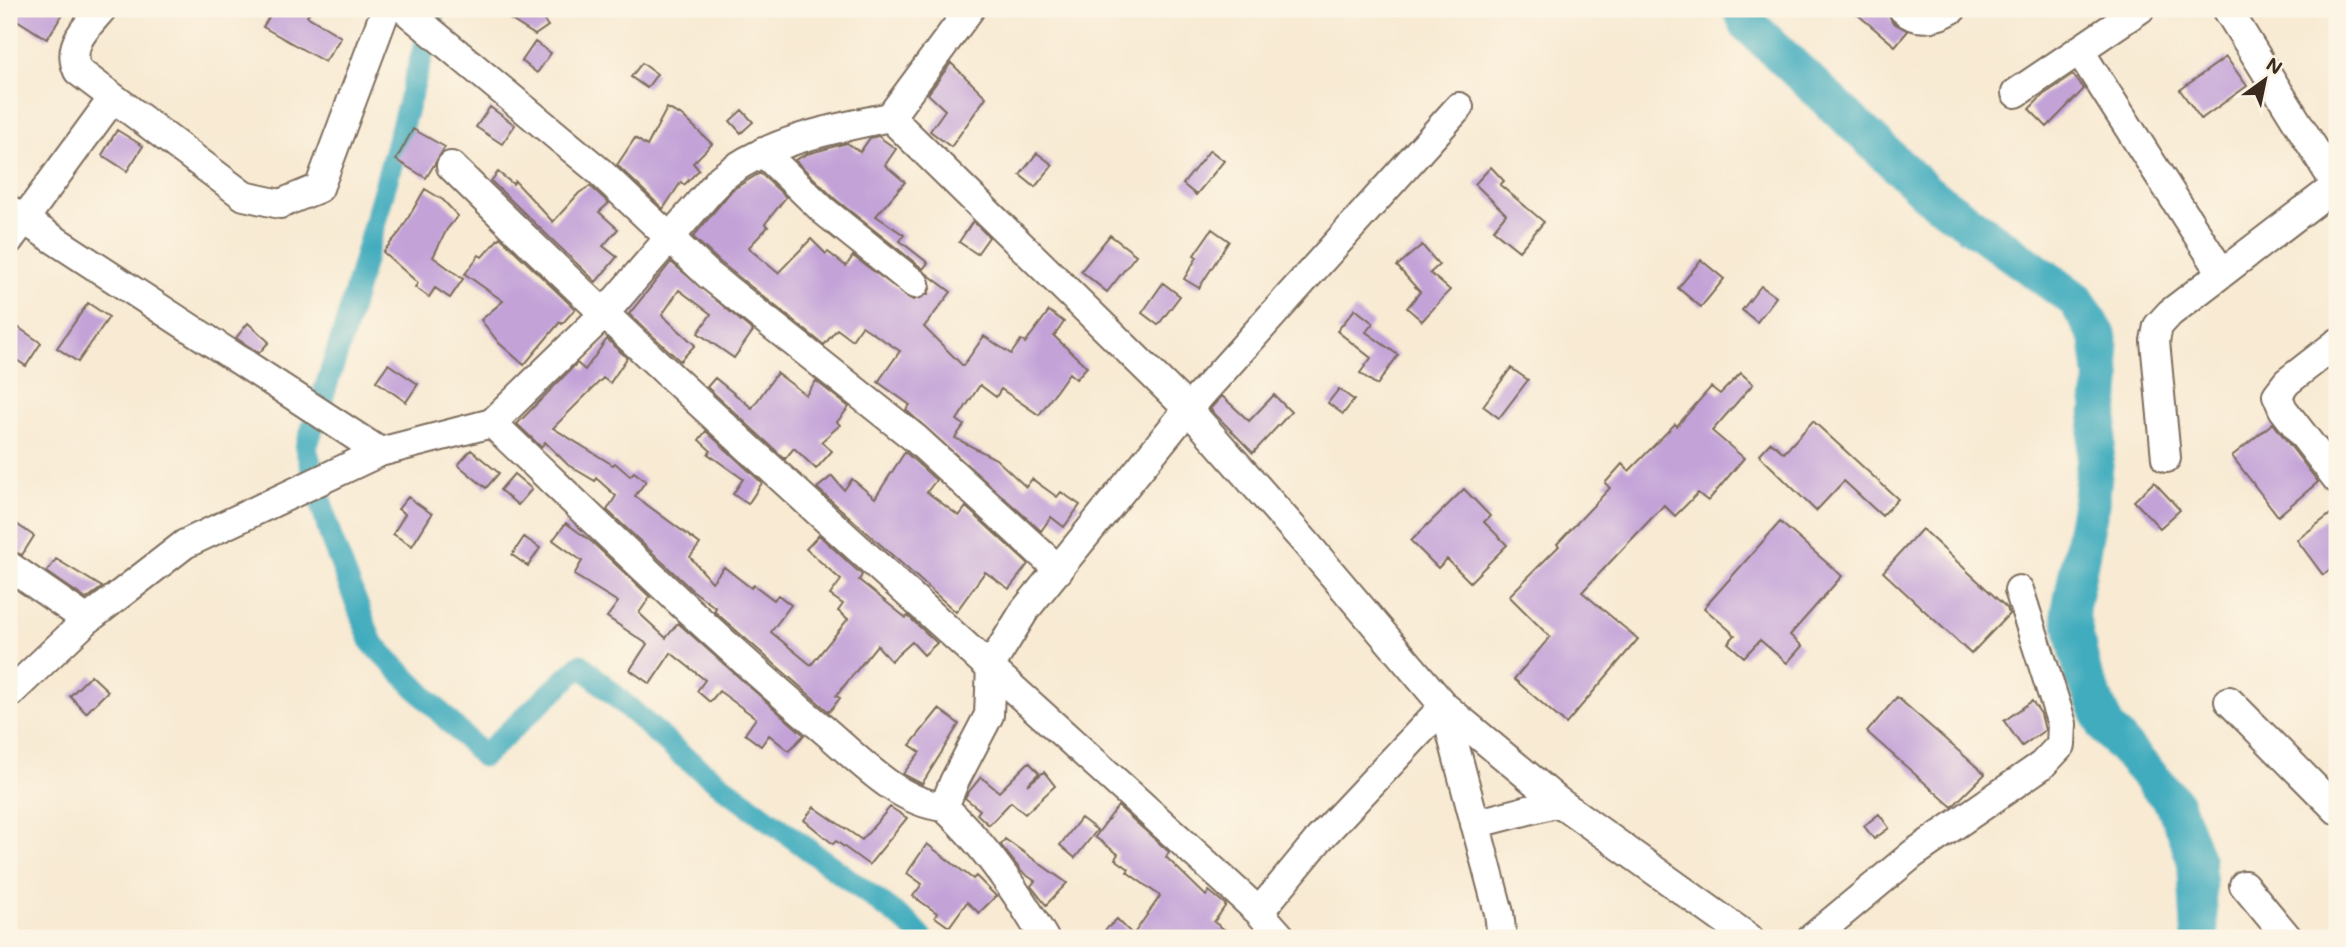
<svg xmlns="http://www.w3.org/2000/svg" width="2346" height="947" viewBox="0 0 2346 947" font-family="Mali,sans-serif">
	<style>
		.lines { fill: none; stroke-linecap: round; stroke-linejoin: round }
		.canal { stroke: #3facbe; stroke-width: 23 }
		.river { stroke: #3facbe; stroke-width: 38 }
		.building { fill: #c3a2d8 }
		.minor-casing { stroke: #7d6d5d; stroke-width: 32 }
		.minor { stroke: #fff; stroke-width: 28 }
	</style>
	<rect width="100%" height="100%" fill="#fcf5e5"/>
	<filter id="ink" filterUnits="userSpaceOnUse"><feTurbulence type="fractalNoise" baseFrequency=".0143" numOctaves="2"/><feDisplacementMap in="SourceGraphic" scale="14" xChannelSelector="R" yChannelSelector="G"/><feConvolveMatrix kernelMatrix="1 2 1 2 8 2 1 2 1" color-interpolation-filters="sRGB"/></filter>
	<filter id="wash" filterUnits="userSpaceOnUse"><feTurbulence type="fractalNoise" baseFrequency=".00686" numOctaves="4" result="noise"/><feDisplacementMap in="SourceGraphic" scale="28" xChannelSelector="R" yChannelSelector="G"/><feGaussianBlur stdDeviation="1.57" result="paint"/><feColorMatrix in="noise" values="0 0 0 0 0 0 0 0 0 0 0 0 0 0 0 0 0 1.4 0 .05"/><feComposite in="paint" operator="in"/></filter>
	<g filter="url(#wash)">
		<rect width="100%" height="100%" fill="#f8ead3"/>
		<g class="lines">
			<!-- canal -->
			<path class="canal" d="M435,9L346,325L306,448L331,538L372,643L483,756L581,665L681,755L909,924L922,938"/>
			<!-- river -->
			<path class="river" d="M1741,9L1749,25L1927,193L2076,300L2098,336L2103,378L2091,501L2070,612L2083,674L2106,727L2174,803L2196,861L2200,938"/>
		</g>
		<g id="blocks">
			<!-- building -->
			<path class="building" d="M9,9H66L47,39L9,15Z
				M274,9H312L307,16L341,37L325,62L263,27Z
				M494,9H535L548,26L535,35Z
				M1851,9H1887L1892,22L1908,31L1895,46Z
				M535,42L551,53L537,73L522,61Z
				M2226,57L2247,86L2201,119L2180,90Z
				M642,63L657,74L647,88L631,77Z
				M951,63L986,97L951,147L930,131L945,110L928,94Z
				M2073,75L2084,89L2047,127L2029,109L2043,95Z
				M490,107L515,125L502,144L476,127Z
				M667,108L684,117L712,144L693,163L699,170L684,185L681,182L663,209L617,165L635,138L647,146Z
				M742,110L753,122L741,133L730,121Z
				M413,129L445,147L426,178L396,160Z
				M117,130L143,146L127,171L102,155Z
				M878,136L896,149L885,165L905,182L876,216L904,235L900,241L928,263L923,269L835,199L795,160L807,154L847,143L860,152L870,138Z
				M1210,150L1224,161L1196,195L1183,184Z
				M1037,153L1053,165L1035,187L1020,175Z
				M1491,167L1504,181L1500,185L1544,222L1519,251L1493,230L1506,214L1475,184Z
				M498,172L513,184L515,181L553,222L579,193L590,186L609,203L599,212L618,229L603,246L617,257L596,282L491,181Z
				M760,173L786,197L765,224L768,227L749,247L752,251L778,273L811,239L826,254L828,252L846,266L853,256L913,300L928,294L931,286L927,274L951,292L924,327L963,366L984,336L1011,354L1021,340L1025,343L1049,311L1064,322L1054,336L1087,367L1076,379L1069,373L1039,415L1001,389L996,397L980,385L957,420L964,425L955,438L996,459L1026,487L1032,479L1057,497L1061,492L1080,505L1064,527L1051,517L1041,531L906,410L910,405L878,382L900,351L862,326L852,340L837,329L824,345L720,262L693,237L732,190Z
				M425,189L443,200L458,216L447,229L433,257L463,279L450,298L435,288L429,297L415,287L418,283L383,252L400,232Z
				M973,221L989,237L977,254L959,242Z
				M1212,229L1229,241L1199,288L1184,279L1197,257L1194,255Z
				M1110,235L1136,255L1107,292L1081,271Z
				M500,237L575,309L562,324L560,322L524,365L499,343L481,320L503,301L465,274L479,255L482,257Z
				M1422,245L1439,265L1430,273L1450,290L1422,321L1407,308L1420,292L1397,266Z
				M1701,260L1724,279L1701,307L1678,288Z
				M671,262L753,331L734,358L698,333L711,314L679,290L662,315L695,345L680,361L629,314Z
				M1163,283L1180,296L1158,325L1142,313Z
				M1761,286L1776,297L1757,322L1742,310Z
				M88,303L109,317L78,362L57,348Z
				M1355,309L1373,323L1366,332L1398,355L1377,385L1360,373L1371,358L1337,331Z
				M9,321L41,343L26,366L9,355Z
				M248,323L269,342L259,353L236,338Z
				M607,339L627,358L610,383L603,378L553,428L613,465L615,463L630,476L634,472L646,481L635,496L700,544L690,557L712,582L724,567L751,588L754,585L774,600L778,595L791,605L771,632L811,665L848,619L838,611L843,604L830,595L841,580L806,549L819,535L862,575L859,580L906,618L908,616L937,643L924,655L912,642L891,661L877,645L836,696L840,698L829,712L714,611L716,608L692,590L607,510L616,496L596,478L595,481L568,465L545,442L541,447L517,424L577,363L585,370Z
				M388,364L418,384L406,402L376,381Z
				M1511,368L1528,380L1499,418L1483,406Z
				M777,373L806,395L816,381L849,407L837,422L840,425L821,442L832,451L816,469L794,448L785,459L707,387L715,378L752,408Z
				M1741,373L1753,384L1712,431L1744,458L1708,501L1698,493L1675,516L1664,505L1582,592L1638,639L1566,724L1514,679L1550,637L1509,596L1559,546L1557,544L1610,488L1605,483L1622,464L1629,471L1675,424L1677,426L1711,387L1720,394Z
				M1339,389L1354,400L1343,414L1328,403Z
				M1274,395L1291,412L1253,453L1210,409L1222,396L1249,421Z
				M1813,421L1898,499L1882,516L1844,481L1816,511L1759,455L1771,442L1784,453Z
				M2273,423L2318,482L2278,516L2232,456Z
				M706,431L762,483L748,504L733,494L743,479L708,454L711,451L699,440Z
				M471,450L499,473L486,488L458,465Z
				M905,452L936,480L927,492L959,516L966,507L1028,564L1009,589L985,572L956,612L817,488L832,476L844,490L852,479L875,498Z
				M514,474L532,489L518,505L500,490Z
				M2154,482L2180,510L2160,528L2134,501Z
				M1464,489L1490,516L1484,522L1507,545L1470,582L1447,559L1438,568L1411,541Z
				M408,497L432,514L412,546L393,534L405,514L398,509Z
				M2337,509V563L2323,575L2297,540Z
				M9,519L34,536L22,555L9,550Z
				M1780,522L1842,576L1790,635L1802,646L1787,663L1760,640L1744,657L1728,643L1735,635L1704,608Z
				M566,523L592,542L650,597L639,613L666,638L678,623L804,735L789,751L769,735L761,746L745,734L756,718L719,691L710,702L697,691L705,680L671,653L650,684L630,670L647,644L607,617L618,602L574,575L582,561L553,540Z
				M1922,529L2007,608L2009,614L1971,654L1883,572Z
				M524,537L540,548L528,566L512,555Z
				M56,559L102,587L100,589L86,599L47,572Z
				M91,675L108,691L86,713L70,696Z
				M1897,697L1985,774L1952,807L1867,732Z
				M2032,701L2041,714L2045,730L2022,746L2004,721Z
				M939,709L959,724L922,784L903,774L920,752L910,745Z
				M1029,762L1039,773L1027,785L1044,772L1055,786L1025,814L1011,802L989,825L977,814L980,810L965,798L967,794L981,777L999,792Z
				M1118,806L1169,852L1166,857L1206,896L1209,891L1226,905L1214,922L1236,938H1097L1117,919L1133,935L1160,896L1127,872L1129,869L1115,859L1118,854L1095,837Z
				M814,807L862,840L890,807L907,818L869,865L836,841L833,844L804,820Z
				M1879,814L1889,828L1874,839L1864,826Z
				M1081,818L1097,830L1075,858L1060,845Z
				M1005,839L1067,883L1046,905L1031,886L1035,881L1022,872L1001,845Z
				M927,844L973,879L976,876L996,896L979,913L967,902L949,927L935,917L937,913L913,896L922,884L907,873Z"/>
		</g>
	</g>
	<g filter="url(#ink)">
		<use href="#blocks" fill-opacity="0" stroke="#7d6d5d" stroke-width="2"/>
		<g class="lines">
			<defs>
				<path id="minor" d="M102,9C86,28 66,45 78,71L244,196L280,204L319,188L386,9
					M404,9L599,171L709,275L916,439L1059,570
					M970,9L890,117L1188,409L1306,543L1444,706L1499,913L1502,938
					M1903,9C1917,23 1937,18 1952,9
					M2227,9L2337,186
					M2079,50L2222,273
					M2016,93L2140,9
					M763,152L824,211L915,284
					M451,166C712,423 989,664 1259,912L1282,938
					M9,210L380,452
					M9,240L113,98
					M2337,343L2287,382L2277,395L2283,409L2337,479
					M492,423C599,525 704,629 817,724C854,754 895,802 944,807
					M2166,458L2155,341L2158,326L2170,313L2337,185
					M9,566L87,620
					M9,694L87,620L185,544L380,452L492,423L603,315L721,178C769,140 832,129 890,117
					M2229,701L2337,810
					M1475,824L1559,802
					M2244,885L2288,938
					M1259,912L1319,839L1444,706L1559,802L1749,938
					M1044,938C1017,892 984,844 944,807L954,782L989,715L991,665L1025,610L1188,409L1459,107
					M1812,938L1913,854L2042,765L2061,745L2062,724L2019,590"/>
			</defs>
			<!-- minor casing -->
			<use href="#minor" class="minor-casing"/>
			<!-- minor -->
			<use href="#minor" class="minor"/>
		</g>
	</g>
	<!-- margin -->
	<rect width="2346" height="947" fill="none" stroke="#fcf5e5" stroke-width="35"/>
	<!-- north arrow -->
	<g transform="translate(2265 80) rotate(33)" stroke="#fcf5e5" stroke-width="5" paint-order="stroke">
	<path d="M0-5L12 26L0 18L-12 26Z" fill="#3b2a1e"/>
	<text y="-10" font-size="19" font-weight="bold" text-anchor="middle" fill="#3b2a1e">N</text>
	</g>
</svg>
